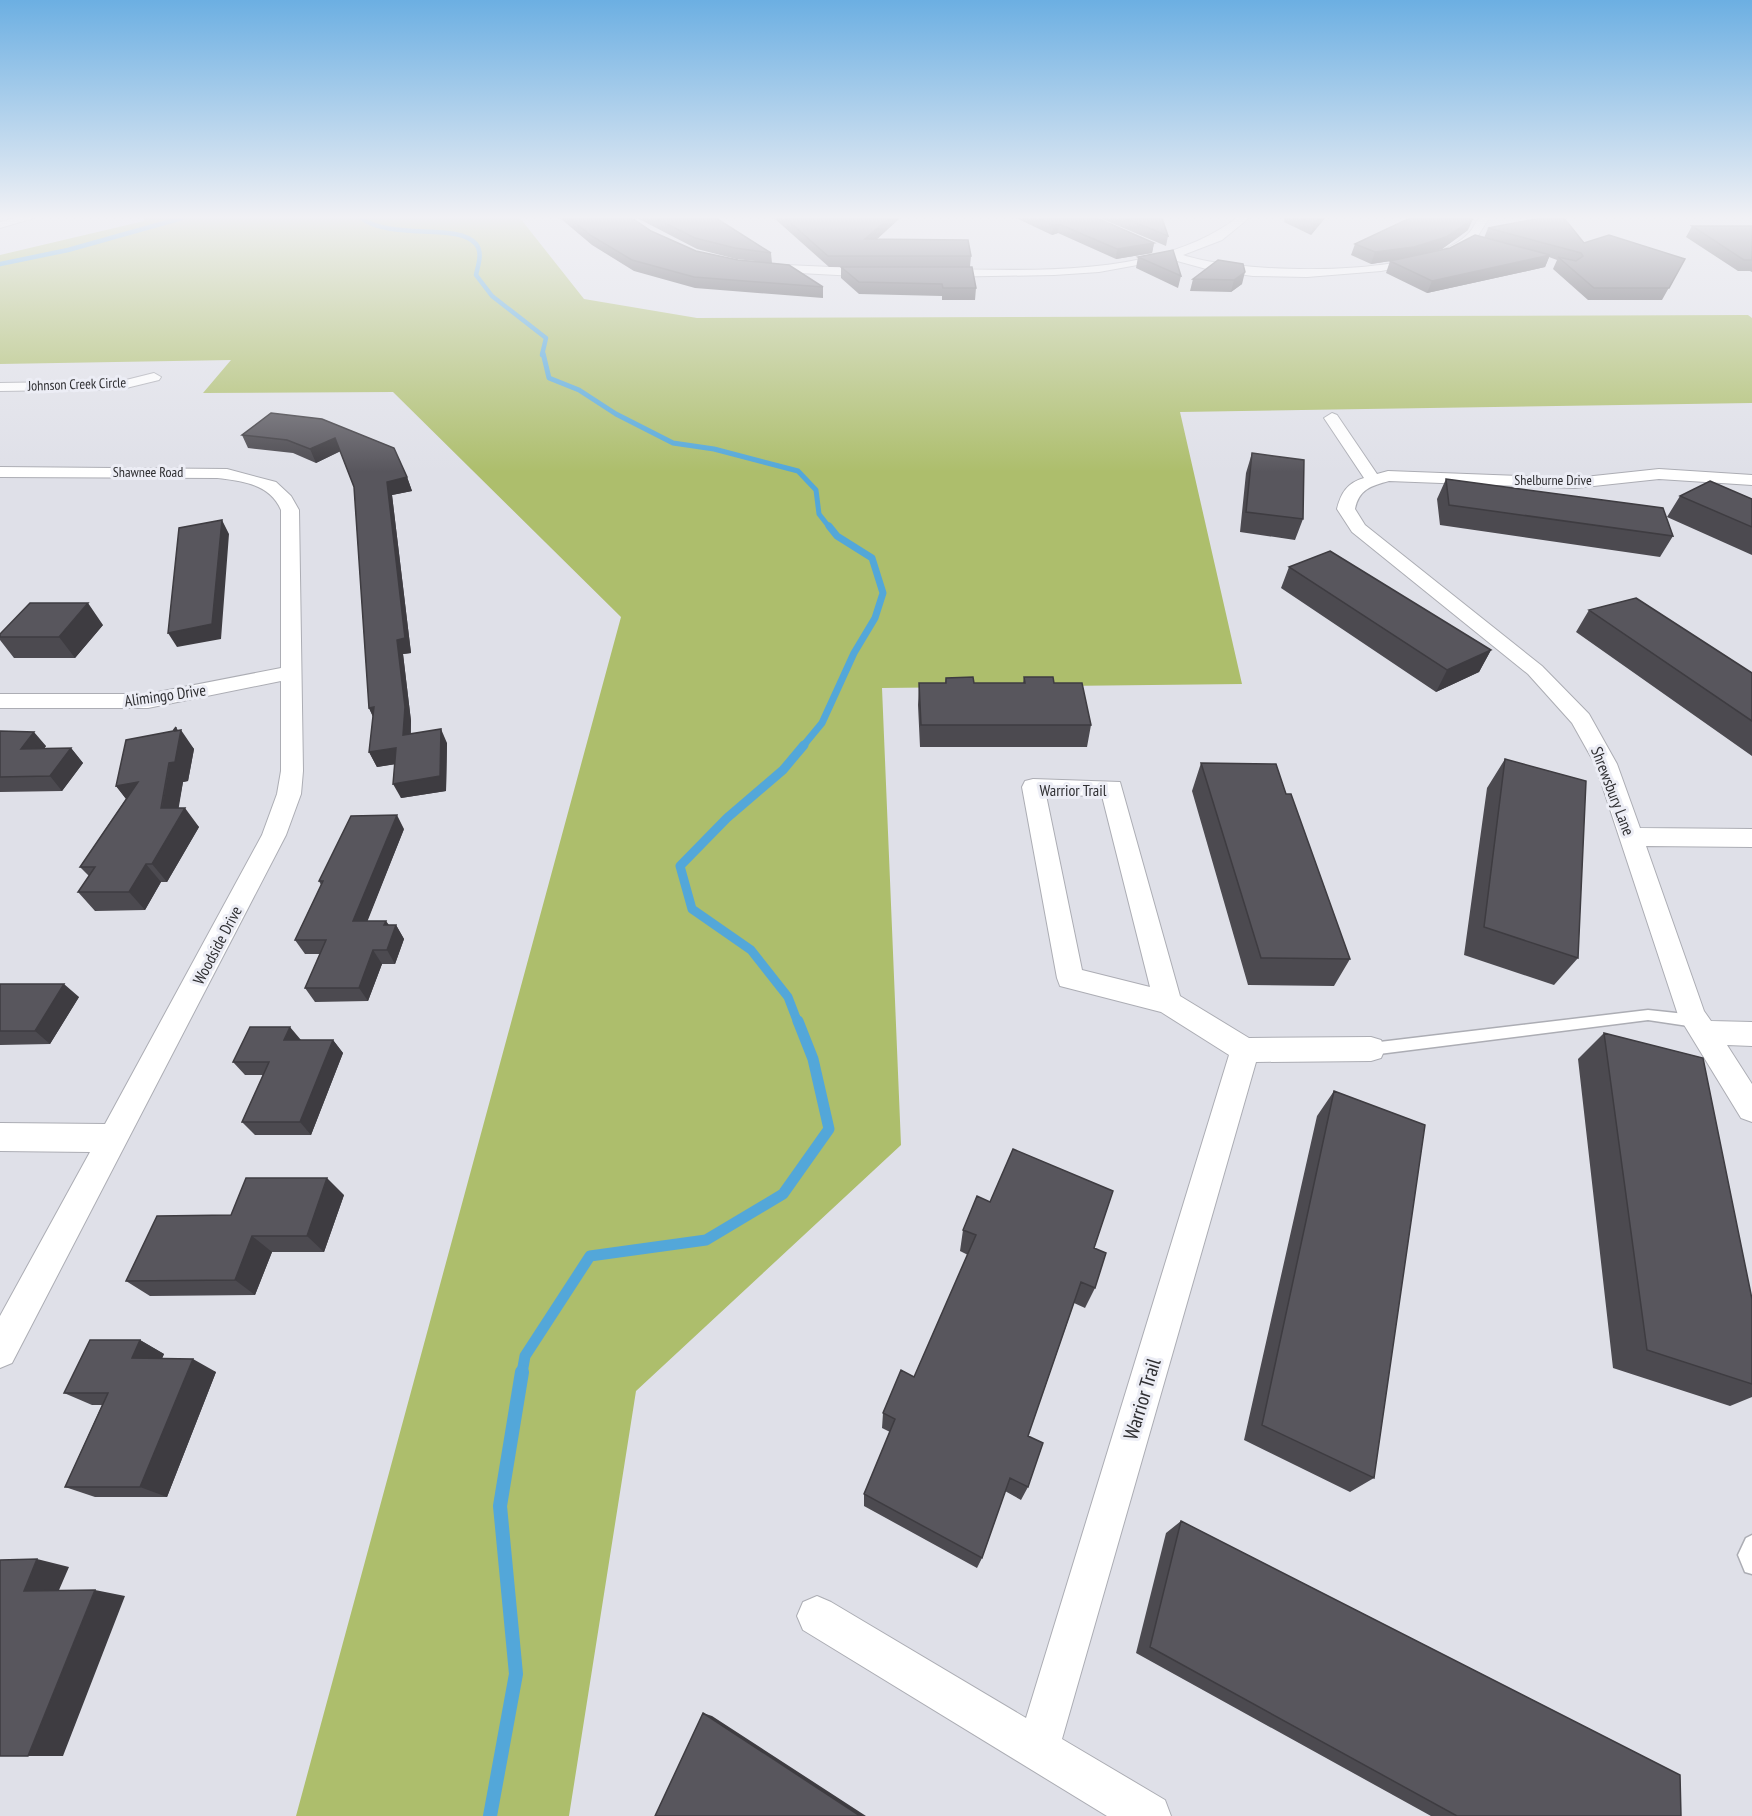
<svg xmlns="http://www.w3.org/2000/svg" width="1752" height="1816" viewBox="0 0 1752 1816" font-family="'PT Sans Narrow',sans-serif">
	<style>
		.green { fill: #adbe6c }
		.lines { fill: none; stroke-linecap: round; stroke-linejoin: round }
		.stream-far5 { stroke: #53a7d9; stroke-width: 4.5 }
		.stream-far4 { stroke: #53a7d9; stroke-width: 5 }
		.stream-far3 { stroke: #53a7d9; stroke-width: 7 }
		.stream-far2 { stroke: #53a7d9; stroke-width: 9 }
		.stream-far1 { stroke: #53a7d9; stroke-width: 11 }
		.stream { stroke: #53a7d9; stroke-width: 14 }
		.service-casing { stroke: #acadb4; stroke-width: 3 }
		.minor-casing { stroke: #acadb4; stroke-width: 2 }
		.service { fill: #fff; fill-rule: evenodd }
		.minor { fill: #fff; fill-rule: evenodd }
		.wall { fill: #4c4a50; fill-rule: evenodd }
		.shaded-wall { fill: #3e3c41 }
		.building { fill: #58565d; stroke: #3e3c41; stroke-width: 1.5 }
		.labels { text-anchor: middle; stroke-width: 6; stroke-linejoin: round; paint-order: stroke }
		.far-street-label { font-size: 14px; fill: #2e2e31; stroke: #ecedf5 }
		.street-label { font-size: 16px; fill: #2e2e31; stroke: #ecedf5 }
		.near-street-label { font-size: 20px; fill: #2e2e31; stroke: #ecedf5 }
	</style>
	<rect width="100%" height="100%" fill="#dfe0e8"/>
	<!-- green -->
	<path class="green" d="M144,218H520L584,299L697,318L1748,315L1752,318V403L1180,412L1242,684L882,688L901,1145L636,1391L569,1816H296L621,617L393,392L203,393L231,360L0,364V255L144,221Z"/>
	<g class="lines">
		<!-- stream-far5 -->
		<path class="stream-far5" d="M361,218C393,241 458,222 476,244C483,253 478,265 476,275L492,296L546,338L542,355
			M0,264L68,250L182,218"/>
		<!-- stream-far4 -->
		<path class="stream-far4" d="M543,353L549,378L579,390L616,414L673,443L714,449L798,471L816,490L819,514L830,528"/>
		<!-- stream-far3 -->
		<path class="stream-far3" d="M803,746L822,723L854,653L875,618L883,593L872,558L837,536L829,526"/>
		<!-- stream-far2 -->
		<path class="stream-far2" d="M798,1023L788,997L751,950L692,909L680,866L727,818L783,770L804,745"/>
		<!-- stream-far1 -->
		<path class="stream-far1" d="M522,1373L525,1356L590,1256L706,1240L783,1194L829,1129L813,1059L798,1021"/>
		<!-- stream -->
		<path class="stream" d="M490,1816L516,1674L500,1506L522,1372"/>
		<defs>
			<path id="service" d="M1648,1010L1695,1015L1700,1017L1702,1021L1700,1025L1695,1027L1648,1020L1371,1055L1366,1053L1364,1049L1366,1045L1371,1043Z
				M1752,1535V1574L1745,1572L1738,1555L1746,1538Z"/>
			<path id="minor" d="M16,218H34L0,228V222Z
				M1237,218H1249L1222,240L1183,255C1240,274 1426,280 1469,233C1473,229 1475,223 1479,218H1489L1476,239L1453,253L1422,263L1381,271L1307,277L1253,276L1210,270L1170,259L1099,272L1054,275L938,277L932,273L938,269C1036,270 1156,278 1237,218Z
				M764,264L875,269L881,273L875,277L760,271L758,268Z
				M154,373L161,377L159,380L122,389L0,391V383L122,381Z
				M1332,413L1337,415L1377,474L1388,471L1575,478L1659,469L1752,475V485L1659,479L1575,488L1389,481C1371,486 1359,489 1355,509L1365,525L1542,666L1589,714L1617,764L1640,828L1752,829V847L1646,846L1704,1011L1711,1021L1752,1022V1046L1727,1045L1752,1084V1122L1741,1118L1678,1015L1595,764L1572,723L1528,674L1352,532L1337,509C1341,493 1347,483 1364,478L1324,418Z
				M0,467L227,469L276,482L291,496L299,510L303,771L301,794L286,835L12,1363L0,1368V1316L90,1152L0,1151V1123L105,1124L262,835L277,794L281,771V681L148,708H0V694H148L281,668V510C270,484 242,481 217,478L0,477Z
				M1033,779L1120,782L1180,996L1249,1038L1371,1037L1381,1040L1385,1049L1381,1058L1371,1061L1256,1062L1062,1739L1165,1800L1171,1816H1107L803,1630L797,1616L803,1602L817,1596L831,1602L1026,1718L1229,1055L1161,1012L1060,986L1057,978L1022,787L1025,781ZM1046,795L1102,796L1150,987L1082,970Z"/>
		</defs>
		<!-- service casing -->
		<use href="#service" class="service-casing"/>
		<!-- minor casing -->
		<use href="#minor" class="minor-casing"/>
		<!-- service -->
		<use href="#service" class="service"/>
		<!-- minor -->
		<use href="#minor" class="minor"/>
	</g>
	<!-- wall -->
	<path class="wall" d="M560,218H716L771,253L772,263L823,287V298L695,288L634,271L592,245ZM632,218L639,219L697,249L736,259L755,261L738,260L696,251L651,231Z
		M774,218H900L877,239L971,256L970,267L976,288L975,300H942V296L859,294L841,278V267H829Z
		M1016,218H1097L1154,243L1152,253L1116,259L1058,233L1052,235Z
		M1100,218H1162L1168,236L1166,246Z
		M1285,218H1325L1311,235L1284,222Z
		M1692,226H1752V272L1750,271H1738L1686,237Z
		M1488,228L1584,243L1685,259L1662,300H1588L1553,269L1557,260L1549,257L1545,267L1427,293L1386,273L1390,261L1371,264L1351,255L1355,244L1468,230L1442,249L1428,253L1450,248L1484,238Z
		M1138,257L1181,276L1178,288L1136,268Z
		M1243,264L1242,284L1231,292L1190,291L1193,279Z
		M271,413L407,477L412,491L392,495L411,653L403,654L411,721V733L447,743L446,791L401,798L395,764L377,767L369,752L373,717L369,708L354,487L340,451L316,463L293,453L248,448L242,435Z
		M1252,453L1303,519L1295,540L1240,532L1246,473Z
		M1446,479L1673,536L1660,557L1440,525L1437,499Z
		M1680,496L1752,499V555L1667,517Z
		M1289,567L1491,650L1479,672L1436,692L1281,588Z
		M1589,610L1752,673V756L1576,632Z
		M103,625L75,658H14L0,640V634Z
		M1024,677L1054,683L1091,725L1087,747H920L918,705L919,683H945L946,678L974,683H1023Z
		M178,730L194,749L188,781L183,782L178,808L199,827L167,882H161L145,910L95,911L78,892L89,876L80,867L126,799L116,786L173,731Z
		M0,731L46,746L44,749L71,748L83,763L62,791L0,792Z
		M1505,759L1578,958L1554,985L1464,955L1487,788Z
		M1201,763L1286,794L1350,959L1334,986L1248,985L1192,791Z
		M404,829L367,921H386L389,925H396L404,939L395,964H382L368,1001L315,1002L305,988L320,954H305L295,940L321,885L319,881Z
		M0,984L79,997L50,1044L0,1045Z
		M1604,1033L1752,1299V1397L1730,1406L1613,1368L1578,1059Z
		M300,1040H333L343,1053L311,1135H255L242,1122L263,1075H245L233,1062Z
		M1334,1091L1374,1478L1350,1492L1244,1440L1317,1116Z
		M344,1195L324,1252H272L255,1295L150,1296L126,1281L231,1215Z
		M963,1230L1094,1248L1095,1288L1085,1308L1074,1303L1028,1436V1487L1021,1500L1005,1491L982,1558L977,1568L864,1506V1494L890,1432L882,1428L883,1413L914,1377L968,1255L960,1251Z
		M140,1340L164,1354L162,1358L216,1372L167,1497H95L65,1487L102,1405H92L64,1393Z
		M1181,1521L1681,1816H1431L1136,1653L1166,1533Z"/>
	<!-- shaded-wall -->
	<path class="shaded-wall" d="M889,218H900L865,250V239Z
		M1319,218H1325L1311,235L1314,224Z
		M1473,219L1468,230L1442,249L1410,258L1371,264L1375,252Z
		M1059,224L1058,233L1052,235L1053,225Z
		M1154,243L1152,253L1116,259L1117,249Z
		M1550,255L1545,267L1427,293L1432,281Z
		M1245,272L1242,284L1231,292L1234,280Z
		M335,438L341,451L316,463L310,449Z
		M407,477L412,491L392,495L411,653L403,654L411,721L409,749L403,735L387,482Z
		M222,520L229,534L221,639L177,647L168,633Z
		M88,603L103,625L75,658L59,637Z
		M1491,650L1479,672L1436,692L1447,670Z
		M374,707L376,723L369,708Z
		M176,727L180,734L181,730L194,749L188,781L183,782L176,824L185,808L199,827L167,882L152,864Z
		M441,729L447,743L446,791L401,798L393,784Z
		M34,732L46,746L33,763L21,749Z
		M71,748L83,763L62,791L50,776Z
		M396,748L403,763L377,767L369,752Z
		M138,782L131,805L116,786Z
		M397,815L404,829L362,935L353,921Z
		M146,864L161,882L145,910L129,892Z
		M386,921L393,933L396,925L404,939L395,964L387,950L384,925Z
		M373,950L382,964L368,1001L359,988Z
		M64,984L79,997L50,1044L35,1031Z
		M290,1027L301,1040H284Z
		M333,1040L343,1053L311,1135L300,1122Z
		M327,1178L344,1195L324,1252L307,1236Z
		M252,1236L272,1252L255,1295L235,1280Z
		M140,1340L164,1354L157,1371L132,1358Z
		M193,1359L216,1372L167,1497L140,1487Z
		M37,1559L69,1567L56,1597L24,1591Z
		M95,1590L125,1596L63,1756H28Z
		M703,1713L712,1716L866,1816H860Z"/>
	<!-- building -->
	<path class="building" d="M570,218H632L651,231L696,251L738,260L789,265L823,287L694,277L632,260L590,235Z
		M655,218H716L771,253L735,248L695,238Z
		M785,218H889L865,239L968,240L971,256H828Z
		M1038,218H1097L1154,243L1117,249L1059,224L1053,225Z
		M1124,218H1162L1168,236Z
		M1301,218H1319L1314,224Z
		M1410,218H1472L1473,219L1446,237L1414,247L1375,252L1355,244Z
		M1541,218H1564L1584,243L1609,235L1685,259L1669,288H1594L1558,257L1576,261L1583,256L1581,253L1488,228Z
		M1692,226H1752V260H1744Z
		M1475,235L1550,255L1432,281L1390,261L1450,248Z
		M1173,250L1181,276L1138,257Z
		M1218,260L1243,264L1245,272L1234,280L1193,279Z
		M841,267H972L976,288H943L942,284L859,282Z
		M271,413L322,419L394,448L407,477L387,482L405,638L397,640L405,707L403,735L441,729L440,776L393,784L396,748L369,752L374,707L369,708L354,487L335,438L310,449L287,440L242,435Z
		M1252,453L1304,460L1303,519L1246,512Z
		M1446,479L1663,508L1673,536L1449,505Z
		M1710,481L1752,499V527L1680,496Z
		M222,520L212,624L168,633L179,528Z
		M1330,551L1491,650L1447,670L1289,567Z
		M1636,598L1752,673V721L1589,610Z
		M30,603H88L59,637H0V634Z
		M973,677L974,683H1025L1024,677H1053L1054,683H1082L1091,725H921L919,683H946V678Z
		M176,727L175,731L181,730L175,762L169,763L161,808H185L152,864H146L129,892H78L95,867H80L138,782L116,786L126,740L173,731Z
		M0,731L34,732L21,749L71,748L50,776L0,777Z
		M1505,759L1586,781L1578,958L1484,927Z
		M1201,763L1276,764L1286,794H1291L1350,959L1261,958Z
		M397,815L353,921H386L384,925H396L387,950H373L359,988H305L326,940H295L323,881H319L351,816Z
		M0,984H64L35,1031H0Z
		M250,1027H290L284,1040H333L300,1122H242L269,1062H233Z
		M1604,1033L1703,1058L1752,1299V1384L1647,1350Z
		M1334,1091L1425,1125L1374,1478L1262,1425Z
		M1013,1149L1113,1191L1094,1248L1106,1253L1095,1288L1081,1282L1028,1436L1043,1443L1028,1487L1010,1478L982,1558L864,1494L895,1419L883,1413L901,1370L914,1377L976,1235L963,1230L977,1196L990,1202Z
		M246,1178H327L307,1236H252L235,1280L126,1281L157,1216L231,1215Z
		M90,1340H140L132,1358L193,1359L140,1487H65L108,1393H64Z
		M1181,1521L1680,1775L1681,1816H1457L1150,1647Z
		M37,1559L24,1591L95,1590L28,1756H0V1560Z
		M703,1713L860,1816H655Z"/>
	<!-- sky -->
	<linearGradient id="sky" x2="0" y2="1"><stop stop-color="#6cafe2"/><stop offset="0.46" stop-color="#f1f1f5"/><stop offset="1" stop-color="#f1f1f5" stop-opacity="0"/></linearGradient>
	<rect width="1752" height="472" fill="url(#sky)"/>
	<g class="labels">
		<!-- far-street labels -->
		<g class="far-street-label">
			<text transform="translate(77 384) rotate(-2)" y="5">Johnson Creek Circle</text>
			<text x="148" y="477">Shawnee Road</text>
			<text x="1553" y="485">Shelburne Drive</text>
		</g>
		<!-- street labels -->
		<g class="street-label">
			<text transform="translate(165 695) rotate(-8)" y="6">Alimingo Drive</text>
			<text x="1073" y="796">Warrior Trail</text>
			<text transform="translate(1613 791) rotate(69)" y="6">Shrewsbury Lane</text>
			<text transform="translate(217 945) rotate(-62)" y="6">Woodside Drive</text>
		</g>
		<!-- near-street labels -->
		<g class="near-street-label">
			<text transform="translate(1142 1399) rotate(-73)" y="7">Warrior Trail</text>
		</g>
	</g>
</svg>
